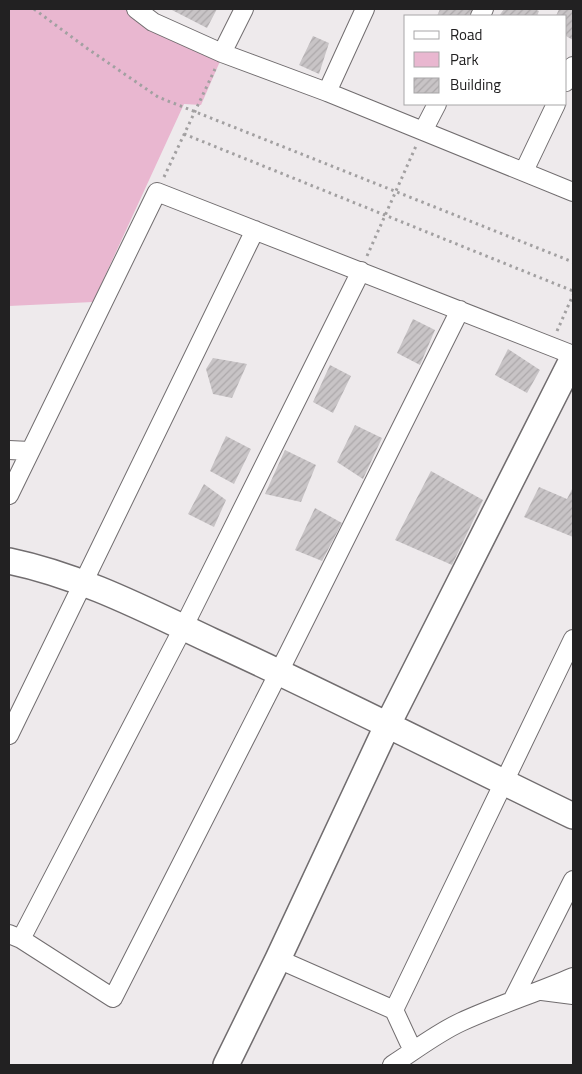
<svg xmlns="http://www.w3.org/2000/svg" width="582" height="1074" viewBox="0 0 582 1074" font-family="'Titillium Web',sans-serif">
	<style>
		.park { fill: #e9b7d0 }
		.building { fill: url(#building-hatch) }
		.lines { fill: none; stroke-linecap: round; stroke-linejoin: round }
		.street-casing { stroke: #716d6f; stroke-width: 20 }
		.secondary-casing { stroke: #716d6f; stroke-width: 28 }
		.path { stroke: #a2a0a1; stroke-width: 3; stroke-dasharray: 2.5 4; stroke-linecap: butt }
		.street { stroke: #fff; stroke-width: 18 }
		.secondary { stroke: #fff; stroke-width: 25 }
	</style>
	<defs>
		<pattern id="building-hatch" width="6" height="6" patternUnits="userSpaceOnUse" patternTransform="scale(1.25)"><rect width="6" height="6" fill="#c8c4c6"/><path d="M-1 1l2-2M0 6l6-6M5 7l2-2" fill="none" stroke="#aca8aa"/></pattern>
	</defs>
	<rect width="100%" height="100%" fill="#eeeaec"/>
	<!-- park -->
	<path class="park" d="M9,9H129L221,59L201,105L184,104L93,302L9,306Z"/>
	<!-- building -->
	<path class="building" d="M170,9H217L207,28Z
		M440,9H473L470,16H437Z
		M504,9H534L539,11L537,16H499Z
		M559,9H573V40L566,36V16H556Z
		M313,36L329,43L319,74L299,65Z
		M413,319L435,330L420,365L397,353Z
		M508,349L540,370L527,393L495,375Z
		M213,358L247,364L232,398L213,394L206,369Z
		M330,365L351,376L333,413L313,402Z
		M355,425L382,438L363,479L337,462Z
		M226,436L251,449L234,484L210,471Z
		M285,450L316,465L301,502L265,494Z
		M431,471L483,500L452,565L395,540Z
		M204,484L226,500L214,527L188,514Z
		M539,487L567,499L573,487V537L524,517Z
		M315,508L342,523L322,561L295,550Z"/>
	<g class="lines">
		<defs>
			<path id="street" d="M136,9L153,22L222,53L327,92L573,192
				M480,16L484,9
				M222,53L244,9
				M566,82L573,66
				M327,92L365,9
				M423,131L437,104
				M524,171L556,104
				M9,450L30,451
				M9,495L157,192L573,355
				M9,735L255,230
				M9,934L21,939L113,998L279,672L460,310
				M21,939L183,628L361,271
				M278,959L394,1010L413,1051
				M542,991L573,995
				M513,999L573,880
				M394,1010L573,639
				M392,1065C414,1051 437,1033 461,1022C498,1005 536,993 573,977"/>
			<path id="secondary" d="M9,561C81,576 146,610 212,641C334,697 453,758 573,816
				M226,1065L278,959L387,726L573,358"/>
		</defs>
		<!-- street casing -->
		<use href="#street" class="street-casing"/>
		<!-- secondary casing -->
		<use href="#secondary" class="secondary-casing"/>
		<!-- path -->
		<path class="path" d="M34,9L88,49L158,97L573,262
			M184,134L573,291
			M164,177L215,69
			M367,256L416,146
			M557,331L573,295"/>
		<!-- street -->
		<use href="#street" class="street"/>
		<!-- secondary -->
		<use href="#secondary" class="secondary"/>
	</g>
	<!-- border -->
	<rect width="582" height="1074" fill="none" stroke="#222122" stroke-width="20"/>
	<!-- legend -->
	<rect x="404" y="15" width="162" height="90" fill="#ffffff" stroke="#a7a6a7"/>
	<rect x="414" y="31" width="25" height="8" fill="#ffffff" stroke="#a7a6a7"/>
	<text x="450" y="40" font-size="15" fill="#222122">Road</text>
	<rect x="414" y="52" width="25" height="15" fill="#e9b7d0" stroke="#a7a6a7"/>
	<text x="450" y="65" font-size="15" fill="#222122">Park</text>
	<rect x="414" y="78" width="25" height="15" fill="url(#building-hatch)" stroke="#a7a6a7"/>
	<text x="450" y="90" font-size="15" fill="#222122">Building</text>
</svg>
